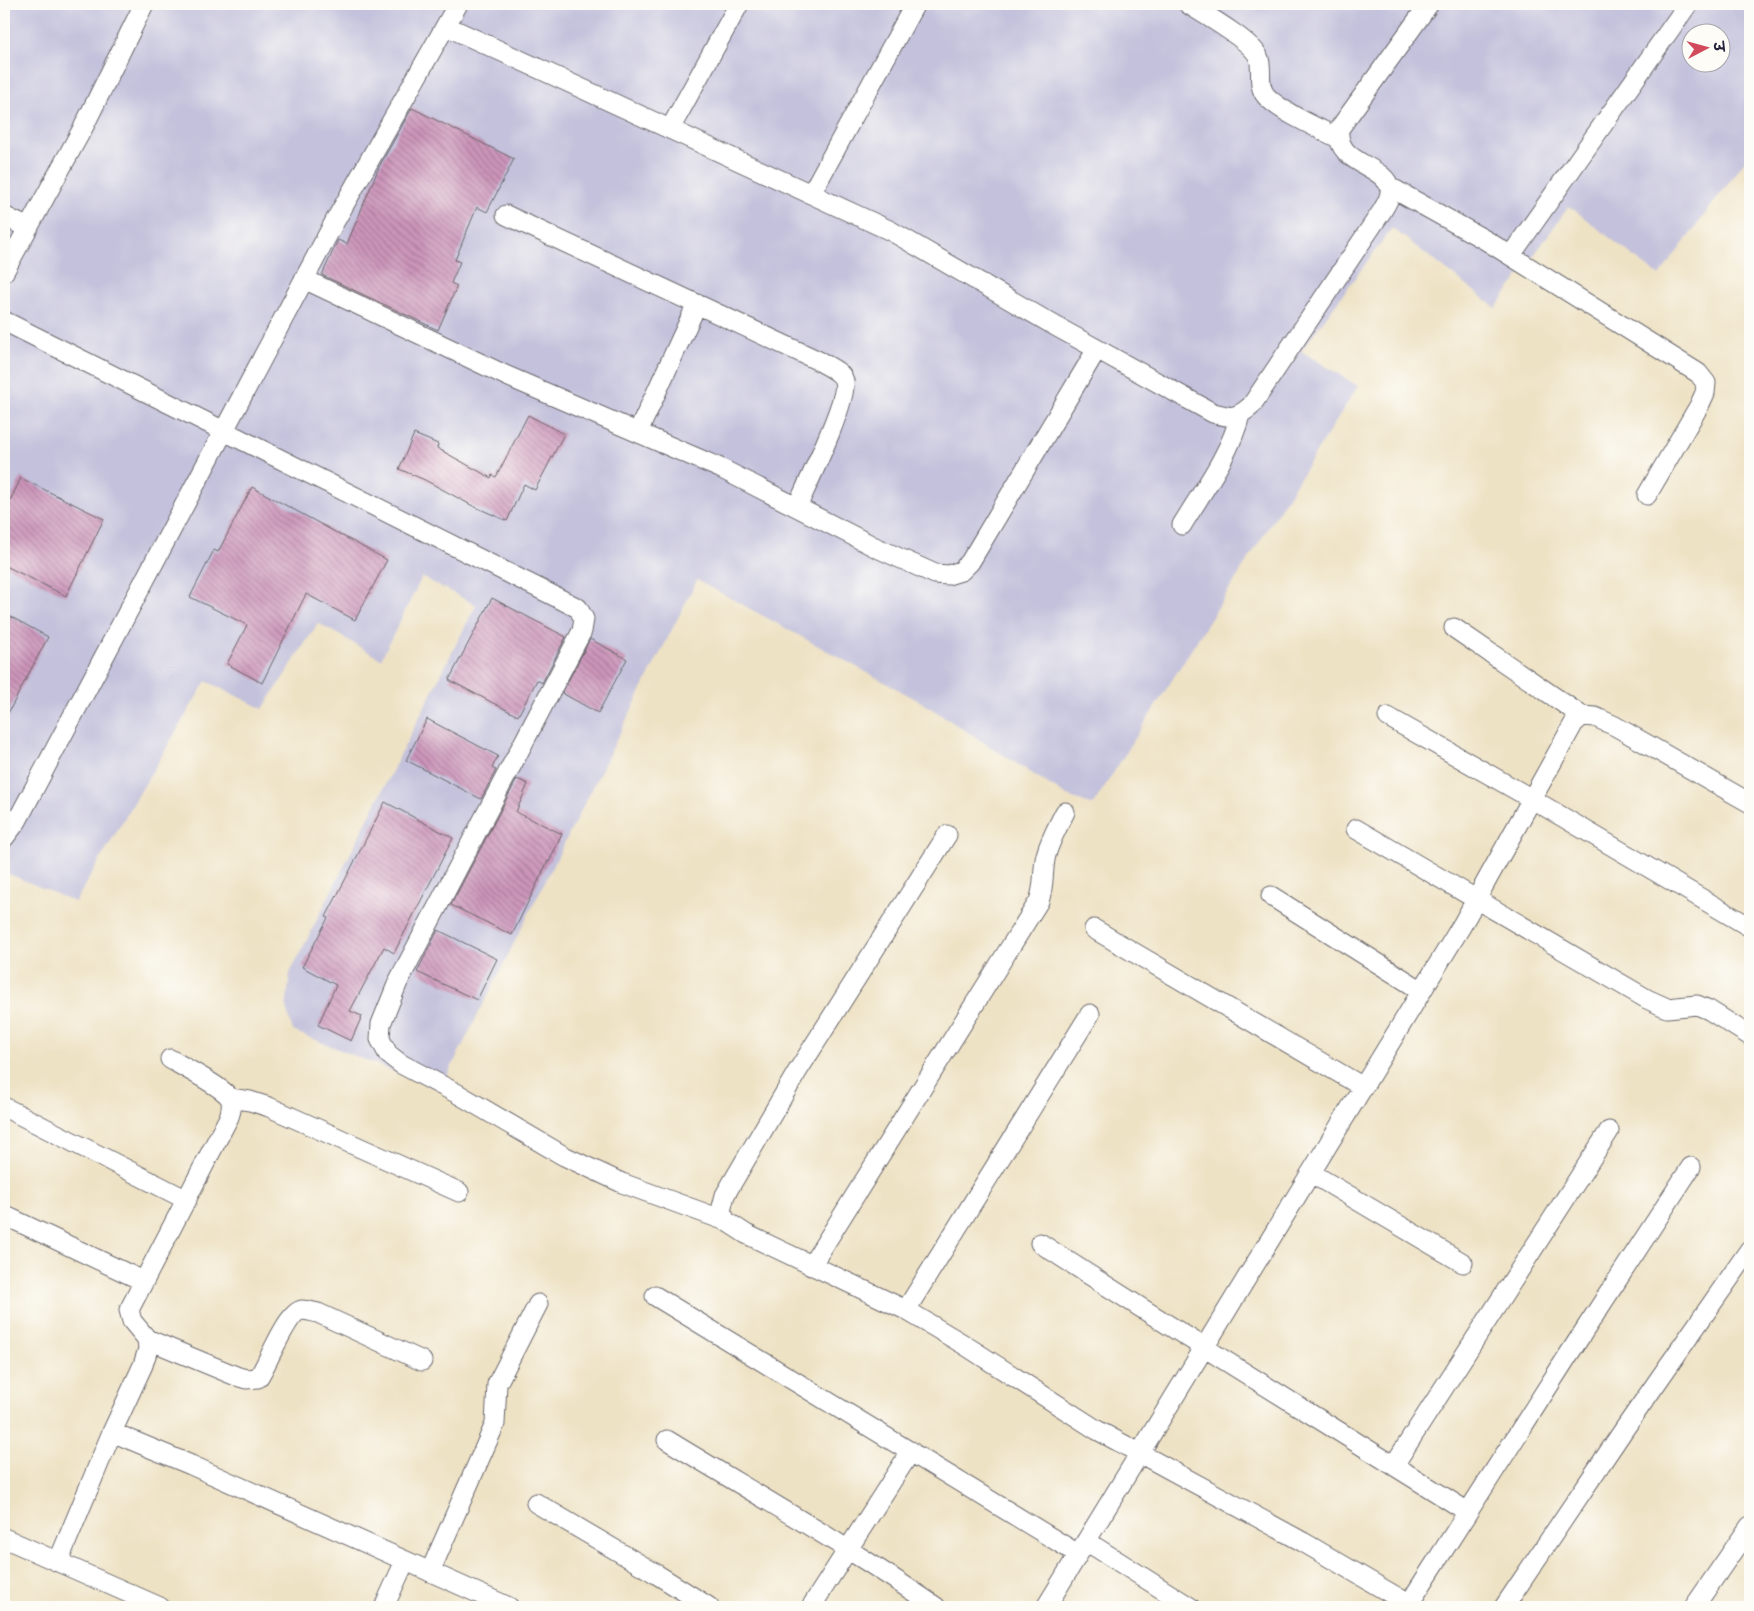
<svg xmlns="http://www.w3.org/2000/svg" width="1754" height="1611" viewBox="0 0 1754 1611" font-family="'Gochi Hand','Playpen Sans Deva',sans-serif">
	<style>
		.industrial { fill: #c3c1db; fill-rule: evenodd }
		.building { fill: url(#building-back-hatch) }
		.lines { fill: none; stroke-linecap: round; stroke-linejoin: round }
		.minor-casing { stroke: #69656b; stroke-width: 21 }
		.minor { stroke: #fff; stroke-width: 19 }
	</style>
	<defs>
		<pattern id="building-back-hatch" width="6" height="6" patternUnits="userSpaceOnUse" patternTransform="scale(1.25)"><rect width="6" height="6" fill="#cc95ba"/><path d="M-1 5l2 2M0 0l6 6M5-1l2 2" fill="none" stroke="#a57998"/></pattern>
	</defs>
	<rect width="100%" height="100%" fill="#fdfcf7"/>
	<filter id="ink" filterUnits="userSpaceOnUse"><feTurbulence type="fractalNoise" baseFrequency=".02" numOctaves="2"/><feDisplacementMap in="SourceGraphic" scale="10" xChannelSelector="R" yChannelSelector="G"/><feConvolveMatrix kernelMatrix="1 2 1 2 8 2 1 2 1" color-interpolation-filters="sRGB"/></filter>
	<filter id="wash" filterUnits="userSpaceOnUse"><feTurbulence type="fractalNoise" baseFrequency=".0096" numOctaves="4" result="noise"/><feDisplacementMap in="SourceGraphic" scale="20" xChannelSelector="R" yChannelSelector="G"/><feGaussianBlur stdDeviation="1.12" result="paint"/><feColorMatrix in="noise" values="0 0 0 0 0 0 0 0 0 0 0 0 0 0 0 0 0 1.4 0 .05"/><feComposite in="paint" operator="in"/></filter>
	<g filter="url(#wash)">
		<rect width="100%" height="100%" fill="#eee2c4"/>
		<!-- industrial -->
		<path class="industrial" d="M4,4H1750V154L1659,276L1569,206L1496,308L1392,228L1301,351L1358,386L1093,805L1067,796L921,702L697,580L440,1090L293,1031L286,1008L290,973L476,605L422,577L381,659L318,623L263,709L206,681L75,902L4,872ZM1692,32H1722V62H1692Z"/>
		<g id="blocks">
			<!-- building -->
			<path class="building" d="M412,108L514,159L487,212L477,207L455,260L460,262L451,283L457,286L438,330L322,275L338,240L347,244L379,167Z
				M528,415L564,434L535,490L524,484L507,521L471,505L425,480L399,469L414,434L438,444L437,448L491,478L492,475L496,477Z
				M21,478L104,519L66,596L4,565V513Z
				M252,487L387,560L355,620L306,594L262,683L227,664L247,625L190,597L214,550L218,552Z
				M492,598L566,637L542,683L537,680L518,716L449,680Z
				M4,613L48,637L4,721Z
				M590,639L627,659L598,713L562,693Z
				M427,719L498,756L492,768L496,770L481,799L406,760Z
				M517,779L528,784L516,812L562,834L549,862L548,861L512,935L451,905Z
				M385,802L453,838L394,953L384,947L350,1011L362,1016L351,1041L318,1025L336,985L302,967L328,918L326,917Z
				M438,930L497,959L477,1000L417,972Z"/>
		</g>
	</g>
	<g filter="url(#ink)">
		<use href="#blocks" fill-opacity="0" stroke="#69656b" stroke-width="1"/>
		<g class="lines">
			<defs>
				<path id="minor" d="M1188,4C1204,14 1251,41 1258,56C1264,69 1256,84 1266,96C1281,112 1318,128 1338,138
					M446,26L891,231L1057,327L1213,413C1232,418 1236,419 1251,406L1382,211C1386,204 1391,197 1390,189C1385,164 1335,165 1339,129L1429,4
					M670,129L739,4
					M1390,187L1487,241L1698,373L1706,383L1705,393L1699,406L1647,495
					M811,194L915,4
					M506,215L821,362C829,367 842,372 844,381C849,398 806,487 797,507
					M4,216L28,228
					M1511,255L1688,4
					M4,272L84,126L144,4
					M304,279L507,376L720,468L875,547L935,574L948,575L961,571L970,562L1097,349
					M4,321L578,608L584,619L582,631L398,982L381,1024L380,1039L388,1054L401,1064L458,1094L564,1156L622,1183L726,1221
					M638,432L697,304
					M1182,525C1203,490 1230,455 1240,415
					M1454,628L1582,716
					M1388,717L1532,799L1750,927
					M1356,829L1647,999L1667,1008L1697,1005L1709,1010L1750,1036
					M947,835L797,1072L725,1195L721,1211L726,1221L746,1234L906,1310L963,1344L1097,1430L1303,1542L1414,1607
					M4,838L17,821L335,221L458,4
					M1271,896L1422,991
					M1094,929L1363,1087
					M230,1098L250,1101L269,1107L459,1192
					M4,1107L187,1200
					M1311,1173L1463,1263
					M4,1215L143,1281
					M1040,1243C1181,1335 1325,1422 1468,1512
					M811,1266L1039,901C1045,885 1042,871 1046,855C1050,840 1058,826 1065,812
					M655,1296L1078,1554
					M906,1310L1090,1014
					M147,1339L236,1376L246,1379L258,1378C268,1364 287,1312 302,1310C307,1310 313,1312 318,1313L422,1361
					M112,1432L191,1465L509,1607
					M667,1440C757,1495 849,1547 936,1607
					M1394,1465L1609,1131
					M536,1503L653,1572L709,1607
					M4,1538L160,1607
					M1086,1541L1190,1607
					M58,1562L112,1432L143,1365L148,1349L147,1339L132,1321L129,1310L229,1117C231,1111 233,1105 230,1098C224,1088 182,1066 170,1059
					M430,1572L495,1424L497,1384L538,1304
					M1409,1604L1569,1354L1691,1167
					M384,1607L405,1561
					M811,1607L911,1451
					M1046,1607L1462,925L1574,723L1582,716L1595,717L1615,726L1750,803
					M1504,1607L1625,1428L1750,1249
					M1694,1607L1750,1526"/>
			</defs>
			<!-- minor casing -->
			<use href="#minor" class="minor-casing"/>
			<!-- minor -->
			<use href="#minor" class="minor"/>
		</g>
	</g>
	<!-- margin -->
	<rect width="1754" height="1611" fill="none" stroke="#fdfcf7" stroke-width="20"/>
	<!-- north arrow -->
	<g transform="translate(1706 48) rotate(84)"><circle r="24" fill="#fdfcf7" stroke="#a5a5ac"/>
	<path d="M0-4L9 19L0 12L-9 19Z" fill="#d1495b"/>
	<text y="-8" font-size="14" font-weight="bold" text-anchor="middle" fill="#22223b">उ</text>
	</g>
</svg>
